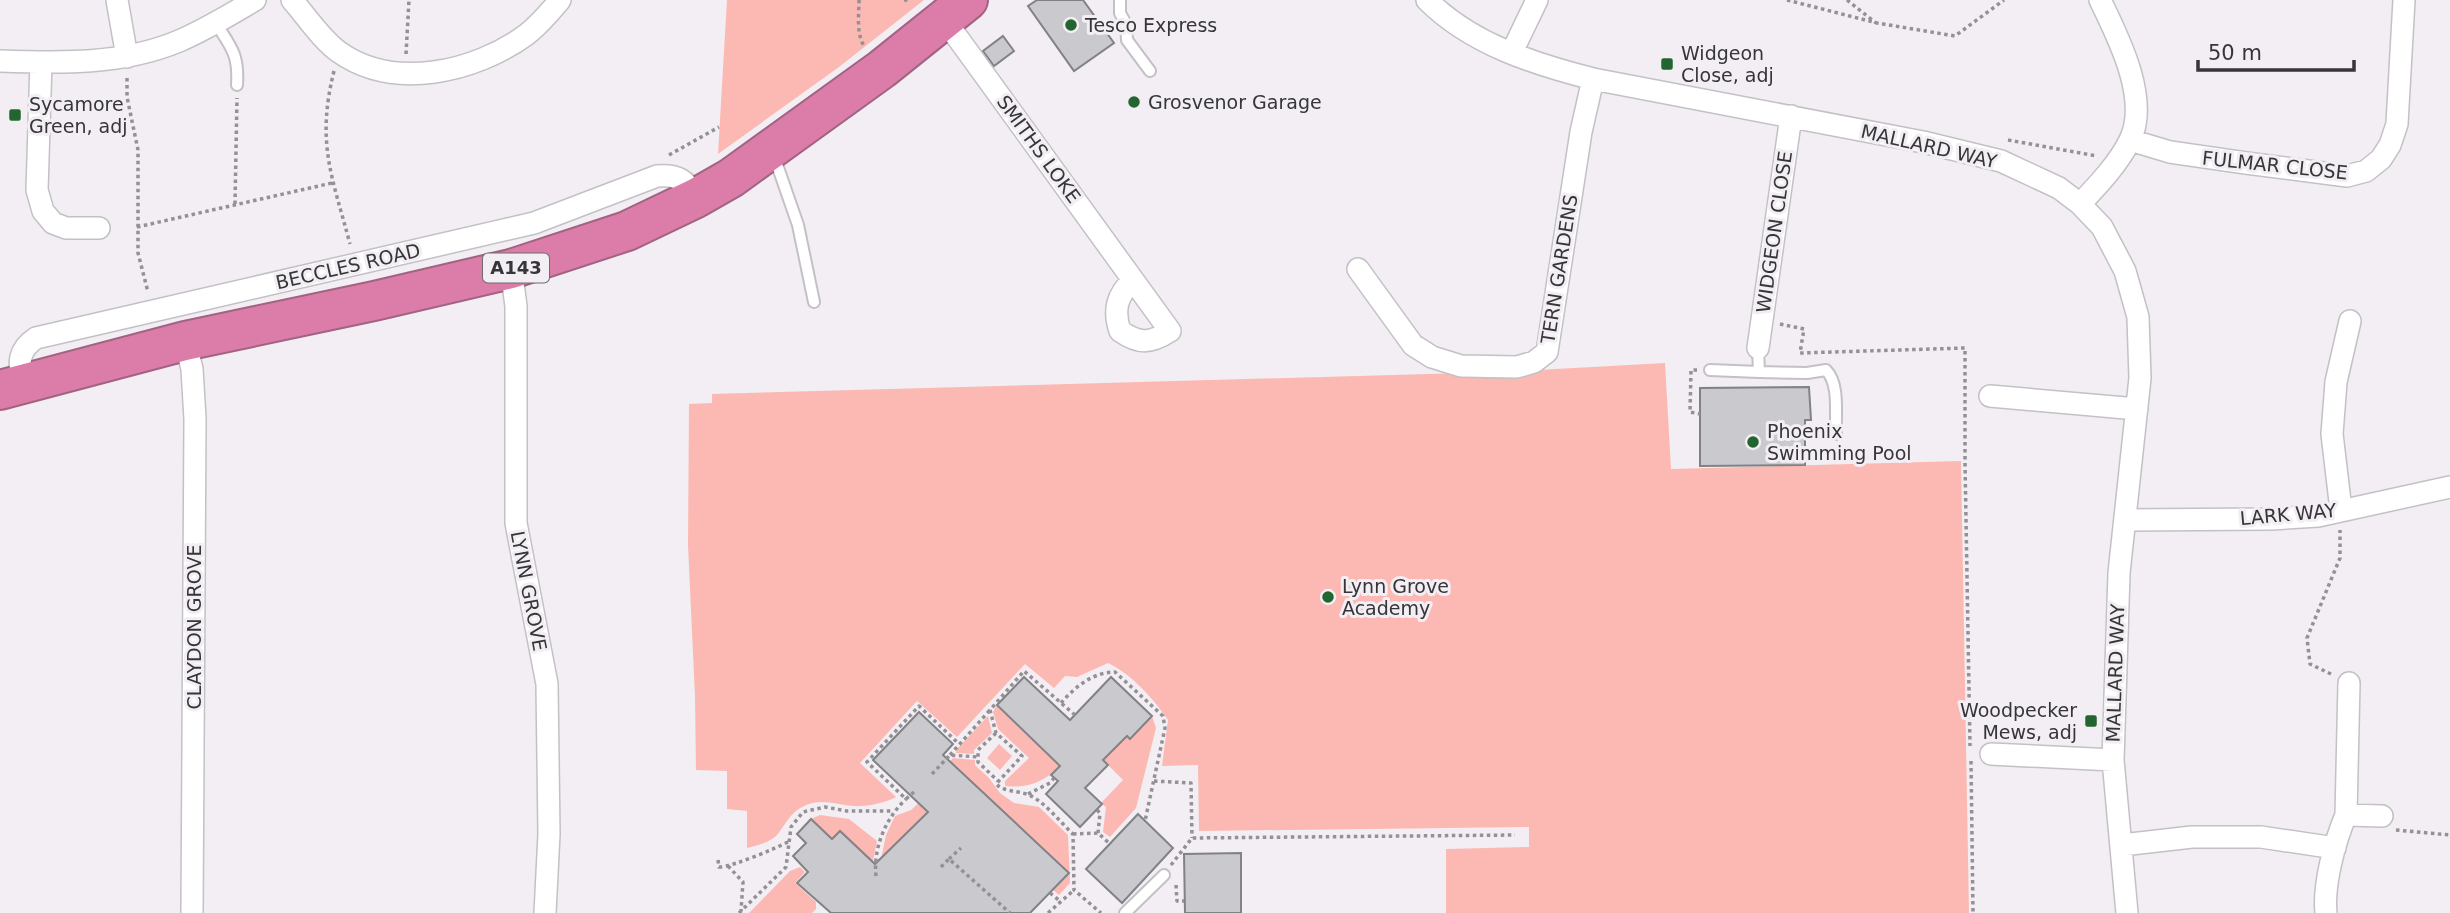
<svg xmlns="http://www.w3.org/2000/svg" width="2450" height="913" viewBox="0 0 2450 913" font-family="'DejaVu Sans',sans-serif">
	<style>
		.green { fill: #fcb9b3 }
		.building { fill: #c9c9ce; stroke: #818286; stroke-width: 2 }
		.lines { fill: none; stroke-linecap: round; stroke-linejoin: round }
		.lane-casing { stroke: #c3c1c5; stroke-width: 14 }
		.street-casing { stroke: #c3c1c5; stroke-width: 24 }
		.highway-casing { stroke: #a16381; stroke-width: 42 }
		.path { stroke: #939194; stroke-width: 3.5; stroke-dasharray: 3.5 3.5; stroke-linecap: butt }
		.lane { stroke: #fff; stroke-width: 10 }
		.street { stroke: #fff; stroke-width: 21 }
		.highway { stroke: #db7ca9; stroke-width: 38 }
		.poi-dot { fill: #236530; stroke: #f2eef3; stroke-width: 2.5 }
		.labels { text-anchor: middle; stroke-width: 6; stroke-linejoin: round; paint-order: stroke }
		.shield { fill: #f2eef3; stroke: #6e6c6f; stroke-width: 2 }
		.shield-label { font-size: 18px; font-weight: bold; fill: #363537 }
		.poi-label { font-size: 19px; fill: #363537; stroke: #f2eef3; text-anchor: start }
		.street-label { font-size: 19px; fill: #363537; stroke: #f2eef3 }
	</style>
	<rect width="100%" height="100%" fill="#f2eef3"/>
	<!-- green -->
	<path class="green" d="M727,0H924L839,67L718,154Z
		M1665,363L1671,469L1961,461L1969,913H1446V849L1529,847V827L1199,831L1198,765L1162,766L1168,720C1154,699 1131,674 1108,663L1077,677L1065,676L1054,688L1025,664L957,737L917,701L860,763L896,797C885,803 866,807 854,806C838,805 822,798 806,805C792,811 788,820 780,831C773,842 759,845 747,848V811L727,809V771L696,770L695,697L688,545L689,404L712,403V394L1500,372Z
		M997,705L1060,766C1045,781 1028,789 1005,786V781L1029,758L998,729L993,712Z
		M988,716L992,733L974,750V754L956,753L957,749Z
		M1152,716L1156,728L1136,808L1110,837L1103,832L1106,807L1101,803L1123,780L1103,760L1127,736L1131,739Z
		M999,744L1012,756L1000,770L987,758Z
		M953,758L975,760V765L989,778L1000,793L1014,803L1039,807L1068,835L1070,883L1059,895L1053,890L1057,861L965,775L935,777Z
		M922,800L931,809L881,859L886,835L895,816L911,810Z
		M820,815L849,819L877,841L872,866L832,839L811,819Z
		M800,867L805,872L795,883L816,902V909L812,913H749L790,871Z"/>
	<!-- building -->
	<path class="building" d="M1037,0H1083L1114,43L1074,71L1028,6Z
		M1003,36L1014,51L994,66L983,51Z
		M1809,387L1811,420H1805V465L1700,466V388Z
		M1024,677L1070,720L1111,677L1152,716L1130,739L1127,736L1103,760L1108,765L1085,788L1102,804L1080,827L1046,794L1058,781L1051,775L1060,766L997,705Z
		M919,712L953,744L943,755L1069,873L1030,913H831L797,883L808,872L793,856L806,843L797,834L811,819L832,839L840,831L875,864L928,812L873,760Z
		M1138,814L1173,848L1122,903L1086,869Z
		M1241,853V913H1185L1184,854Z"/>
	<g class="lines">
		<defs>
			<path id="lane" d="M1120,0V13L1126,24L1127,40L1150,71
				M215,22C231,47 239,54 237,85
				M774,156L798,225L814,302
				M1758,348L1759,372L1807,373L1826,370C1840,384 1835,415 1836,434
				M1710,370L1759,372
				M1125,913L1164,875"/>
			<path id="street" d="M117,0L127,57
				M292,0C307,17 321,39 339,52C394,91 475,72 526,35C539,25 550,12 560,0
				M1427,0C1471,44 1534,64 1593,79L1923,142L2001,161L2059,188L2080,204L2102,227L2125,271L2138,317L2140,378L2119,573L2113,760L2127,913
				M944,19L1170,331C1150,344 1139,344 1120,331C1113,310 1117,295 1133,280
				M1512,52L1537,0
				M0,61C61,63 122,65 179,41C205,30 231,14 255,0
				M41,62L37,190L43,211L53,223L66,228H99
				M2130,140L2170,152L2246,163L2347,176L2366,171L2381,159L2390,145L2397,124L2404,0
				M2080,204C2098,185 2119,163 2130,140C2150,99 2118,37 2100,0
				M511,269L516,306V523L547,684L549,834L545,913
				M1358,269L1413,345L1432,357L1461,366L1517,367L1534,362L1547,352L1581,132L1593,79
				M185,341L192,369L195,419L192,913
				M1758,348L1791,116
				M23,382C18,363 18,350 36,338L534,223L657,176C677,174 687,180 696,198
				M1990,396L2137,409
				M2341,510L2332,434L2336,382L2350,321
				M2125,520L2271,519L2318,516L2450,487
				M1991,754L2113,760
				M2346,815L2382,816
				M2122,845L2192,837H2261L2335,848
				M2326,913C2323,884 2335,841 2346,815L2349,683"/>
			<path id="highway" d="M0,390L185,341L374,301L511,269L627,231L696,198L731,178L882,69L968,0"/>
		</defs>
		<!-- lane casing -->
		<use href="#lane" class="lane-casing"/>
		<!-- street casing -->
		<use href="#street" class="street-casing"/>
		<!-- highway casing -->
		<use href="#highway" class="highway-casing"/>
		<!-- path -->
		<path class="path" d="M859,0C859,15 856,33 864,46
			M904,0H908
			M1787,0L1877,23L1955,36L2004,0
			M1847,0L1876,23
			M406,54L409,0
			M334,71C316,143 332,176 350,244
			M127,78V97L138,150V253L148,292
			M2008,140L2097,156
			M669,155L719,127
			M235,204L237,98
			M137,227L332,183
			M1780,324L1804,329L1800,353L1965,348V463L1970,746
			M1697,370H1691L1690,412L1700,414
			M2331,674L2310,664L2307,638L2340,558V530
			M1061,703C1075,687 1093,672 1115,672L1163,716L1165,728L1145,821
			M1075,715L1024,671L990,710L996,733L1022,756L996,784C1006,793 1017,790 1029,795C1045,802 1059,821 1073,834L1074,890L1101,913
			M996,733L978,750V762L998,781
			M950,755L990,710
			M1971,761L1973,913
			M932,774L950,755L978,757
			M1154,781L1191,783L1192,838
			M914,792L906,799L867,762L919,706L959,744
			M1028,794L1050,783L1054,778
			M1097,810L1100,813L1098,833
			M2396,830L2450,835
			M1073,834L1098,833L1110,844
			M949,859L961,848
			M718,860L719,867C735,866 774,849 790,841
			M1171,865L1192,838L1515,835
			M728,866L743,882L741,911
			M941,867L949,859L1010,913
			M876,876C873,847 886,818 906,799
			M1176,885L1177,901H1184
			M1050,893L1060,901
			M739,913L786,867L791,827L803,812L825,807L847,811H893
			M1048,913L1074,890"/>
		<!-- lane -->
		<use href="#lane" class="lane"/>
		<!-- street -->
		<use href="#street" class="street"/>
		<!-- highway -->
		<use href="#highway" class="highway"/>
	</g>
	<!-- markers -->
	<g class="poi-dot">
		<circle cx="1071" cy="25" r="7"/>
		<rect x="1660" y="57" width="14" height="14" rx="3.5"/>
		<circle cx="1134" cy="102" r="7"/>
		<rect x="8" y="108" width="14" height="14" rx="3.5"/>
		<circle cx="1753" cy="442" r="7"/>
		<circle cx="1328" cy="597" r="7"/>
		<rect x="2084" y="714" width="14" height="14" rx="3.5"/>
	</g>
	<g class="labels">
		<!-- shield labels -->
		<rect class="shield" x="483" y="253.5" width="66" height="29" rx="5"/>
		<g class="shield-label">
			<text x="516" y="274">A143</text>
		</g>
		<!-- poi labels -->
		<g class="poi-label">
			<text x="1085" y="32">Tesco Express</text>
			<text x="1681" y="60">Widgeon<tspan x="1681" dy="22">Close, adj</tspan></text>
			<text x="1148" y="109">Grosvenor Garage</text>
			<text x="29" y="111">Sycamore<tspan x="29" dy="22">Green, adj</tspan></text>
			<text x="1767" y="438">Phoenix<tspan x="1767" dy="22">Swimming Pool</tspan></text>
			<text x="1342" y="593">Lynn Grove<tspan x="1342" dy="22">Academy</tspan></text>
			<text x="2077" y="717" text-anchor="end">Woodpecker<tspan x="2077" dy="22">Mews, adj</tspan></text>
		</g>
		<!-- street labels -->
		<g class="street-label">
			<text transform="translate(1929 146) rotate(13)" y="7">MALLARD WAY</text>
			<text transform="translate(1039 149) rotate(54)" y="7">SMITHS LOKE</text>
			<text transform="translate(2275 165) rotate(6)" y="7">FULMAR CLOSE</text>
			<text transform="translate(1774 232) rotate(-82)" y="7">WIDGEON CLOSE</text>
			<text transform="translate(348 266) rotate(-13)" y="7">BECCLES ROAD</text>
			<text transform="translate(1559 269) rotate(-81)" y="7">TERN GARDENS</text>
			<text transform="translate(2288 514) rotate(-5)" y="7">LARK WAY</text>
			<text transform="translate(529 591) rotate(79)" y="7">LYNN GROVE</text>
			<text transform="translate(194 627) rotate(-90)" y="7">CLAYDON GROVE</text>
			<text transform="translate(2115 673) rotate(-88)" y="7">MALLARD WAY</text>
		</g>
	</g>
	<!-- scale -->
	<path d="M2198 60v10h156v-10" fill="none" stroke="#363537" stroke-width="3.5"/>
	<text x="2208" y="60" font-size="21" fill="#363537" stroke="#f2eef3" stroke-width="5" paint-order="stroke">50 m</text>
</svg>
